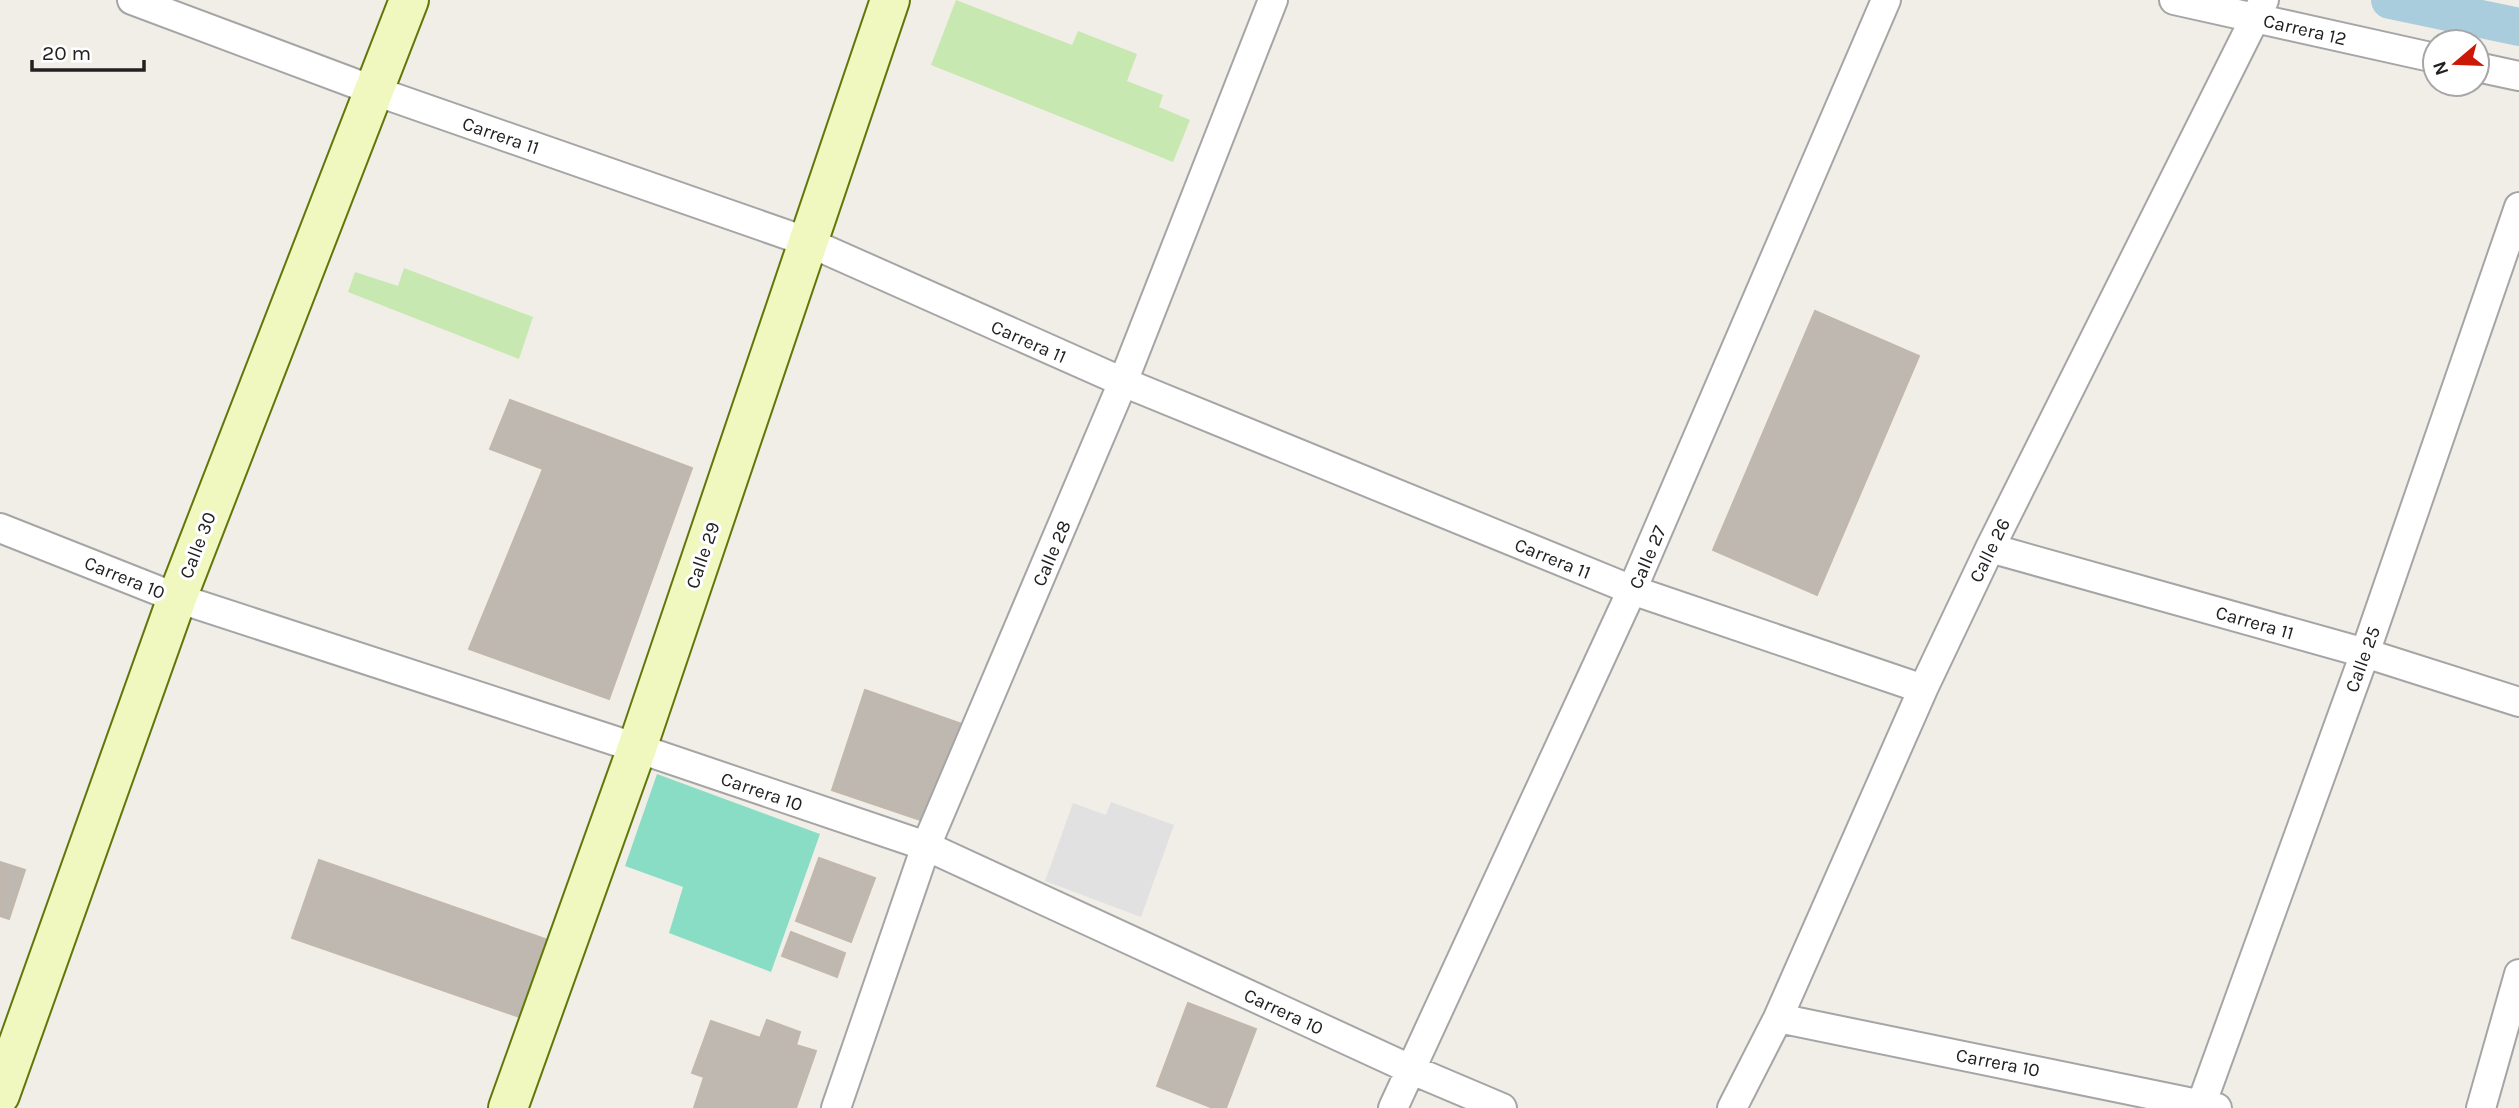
<svg xmlns="http://www.w3.org/2000/svg" width="2519" height="1108" viewBox="0 0 2519 1108" font-family="Karla,sans-serif">
	<style>
		.grass { fill: #c7e8b0 }
		.pitch { fill: #89ddc4 }
		.parking { fill: #e1e1e1 }
		.lines { fill: none; stroke-linecap: round; stroke-linejoin: round }
		.canal { stroke: #aacddd; stroke-width: 38 }
		.building { fill: #beb8b1; stroke: #c2b7aa; stroke-width: 2 }
		.street-casing { stroke: #a5a5a5; stroke-width: 32 }
		.secondary-casing { stroke: #617709; stroke-width: 42 }
		.street { stroke: #fff; stroke-width: 28 }
		.secondary { stroke: #f0f8bf; stroke-width: 38 }
		.labels { text-anchor: middle; stroke-width: 6; stroke-linejoin: round; paint-order: stroke }
		.street-label { font-size: 19px; fill: #212121; stroke: #fff }
	</style>
	<rect width="100%" height="100%" fill="#f1eee8"/>
	<!-- grass -->
	<path class="grass" d="M956,0L1072,45L1078,31L1137,54L1127,81L1163,95L1159,107L1190,120L1173,162L931,65Z
		M404,268L533,317L519,359L348,292L355,272L398,286Z"/>
	<!-- pitch -->
	<path class="pitch" d="M657,774L820,834L771,972L669,933L683,887L625,866Z"/>
	<!-- parking -->
	<path class="parking" d="M1111,802L1174,825L1141,917L1045,881L1073,803L1106,815Z"/>
	<g class="lines">
		<!-- canal -->
		<path class="canal" d="M2390,0L2519,27"/>
	</g>
	<!-- building -->
	<path class="building" d="M1815,311L1919,356L1817,595L1713,550Z
		M510,400L692,468L609,699L469,649L543,469L490,449Z
		M865,690L965,725L932,824L832,790Z
		M819,858L875,878L851,942L796,921Z
		M319,860L554,942L528,1020L292,938Z
		M0,862L25,870L9,919L0,916Z
		M791,932L845,953L837,977L782,956Z
		M1188,1003L1256,1029L1226,1108H1213L1157,1086Z
		M767,1020L800,1032L796,1045L816,1051L796,1108H694L704,1077L692,1073L711,1021L760,1038Z"/>
	<g class="lines">
		<defs>
			<path id="street" d="M132,0L375,91L808,242L1123,382L1632,590L1923,689
				M2174,0L2435,58
				M2477,67L2519,76
				M0,528L177,598L637,748L926,846L1410,1069L1502,1108
				M1990,548L2365,653L2519,702
				M1778,1018L2217,1108
				M836,1108L926,846L1123,382L1273,0
				M1393,1108L1632,590L1886,0
				M1732,1108L1778,1018L1923,689L1990,548L2264,0
				M2200,1108L2365,653L2519,207
				M2481,1108L2519,974"/>
			<path id="secondary" d="M0,1095L177,598L409,0
				M508,1108L637,748L890,0"/>
		</defs>
		<!-- street casing -->
		<use href="#street" class="street-casing"/>
		<!-- secondary casing -->
		<use href="#secondary" class="secondary-casing"/>
		<!-- street -->
		<use href="#street" class="street"/>
		<!-- secondary -->
		<use href="#secondary" class="secondary"/>
	</g>
	<g class="labels">
		<!-- street labels -->
		<g class="street-label">
			<text transform="translate(2305 29) rotate(13)" y="7">Carrera 12</text>
			<text transform="translate(501 135) rotate(19)" y="7">Carrera 11</text>
			<text transform="translate(1029 341) rotate(24)" y="7">Carrera 11</text>
			<text transform="translate(197 545) rotate(-69)" y="7">Calle 30</text>
			<text transform="translate(1989 550) rotate(-64)" y="7">Calle 26</text>
			<text transform="translate(1051 553) rotate(-67)" y="7">Calle 28</text>
			<text transform="translate(702 555) rotate(-71)" y="7">Calle 29</text>
			<text transform="translate(1647 557) rotate(-67)" y="7">Calle 27</text>
			<text transform="translate(1553 558) rotate(22)" y="7">Carrera 11</text>
			<text transform="translate(125 577) rotate(22)" y="7">Carrera 10</text>
			<text transform="translate(2255 622) rotate(16)" y="7">Carrera 11</text>
			<text transform="translate(2362 659) rotate(-70)" y="7">Calle 25</text>
			<text transform="translate(762 791) rotate(19)" y="7">Carrera 10</text>
			<text transform="translate(1284 1011) rotate(25)" y="7">Carrera 10</text>
			<text transform="translate(1998 1062) rotate(11)" y="7">Carrera 10</text>
		</g>
	</g>
	<!-- north arrow -->
	<g transform="translate(2456 63) rotate(251)"><circle r="33" fill="#ffffff" stroke="#a6a6a6" stroke-width="2"/>
	<path d="M0-5L12 26L0 18L-12 26Z" fill="#cb1807"/>
	<text y="-10" font-size="19" font-weight="bold" text-anchor="middle" fill="#212121">N</text>
	</g>
	<!-- scale -->
	<path d="M32 60v10h112v-10" fill="none" stroke="#212121" stroke-width="3.5"/>
	<text x="42" y="60" font-size="21" fill="#212121" stroke="#ffffff" stroke-width="5" paint-order="stroke">20 m</text>
</svg>
